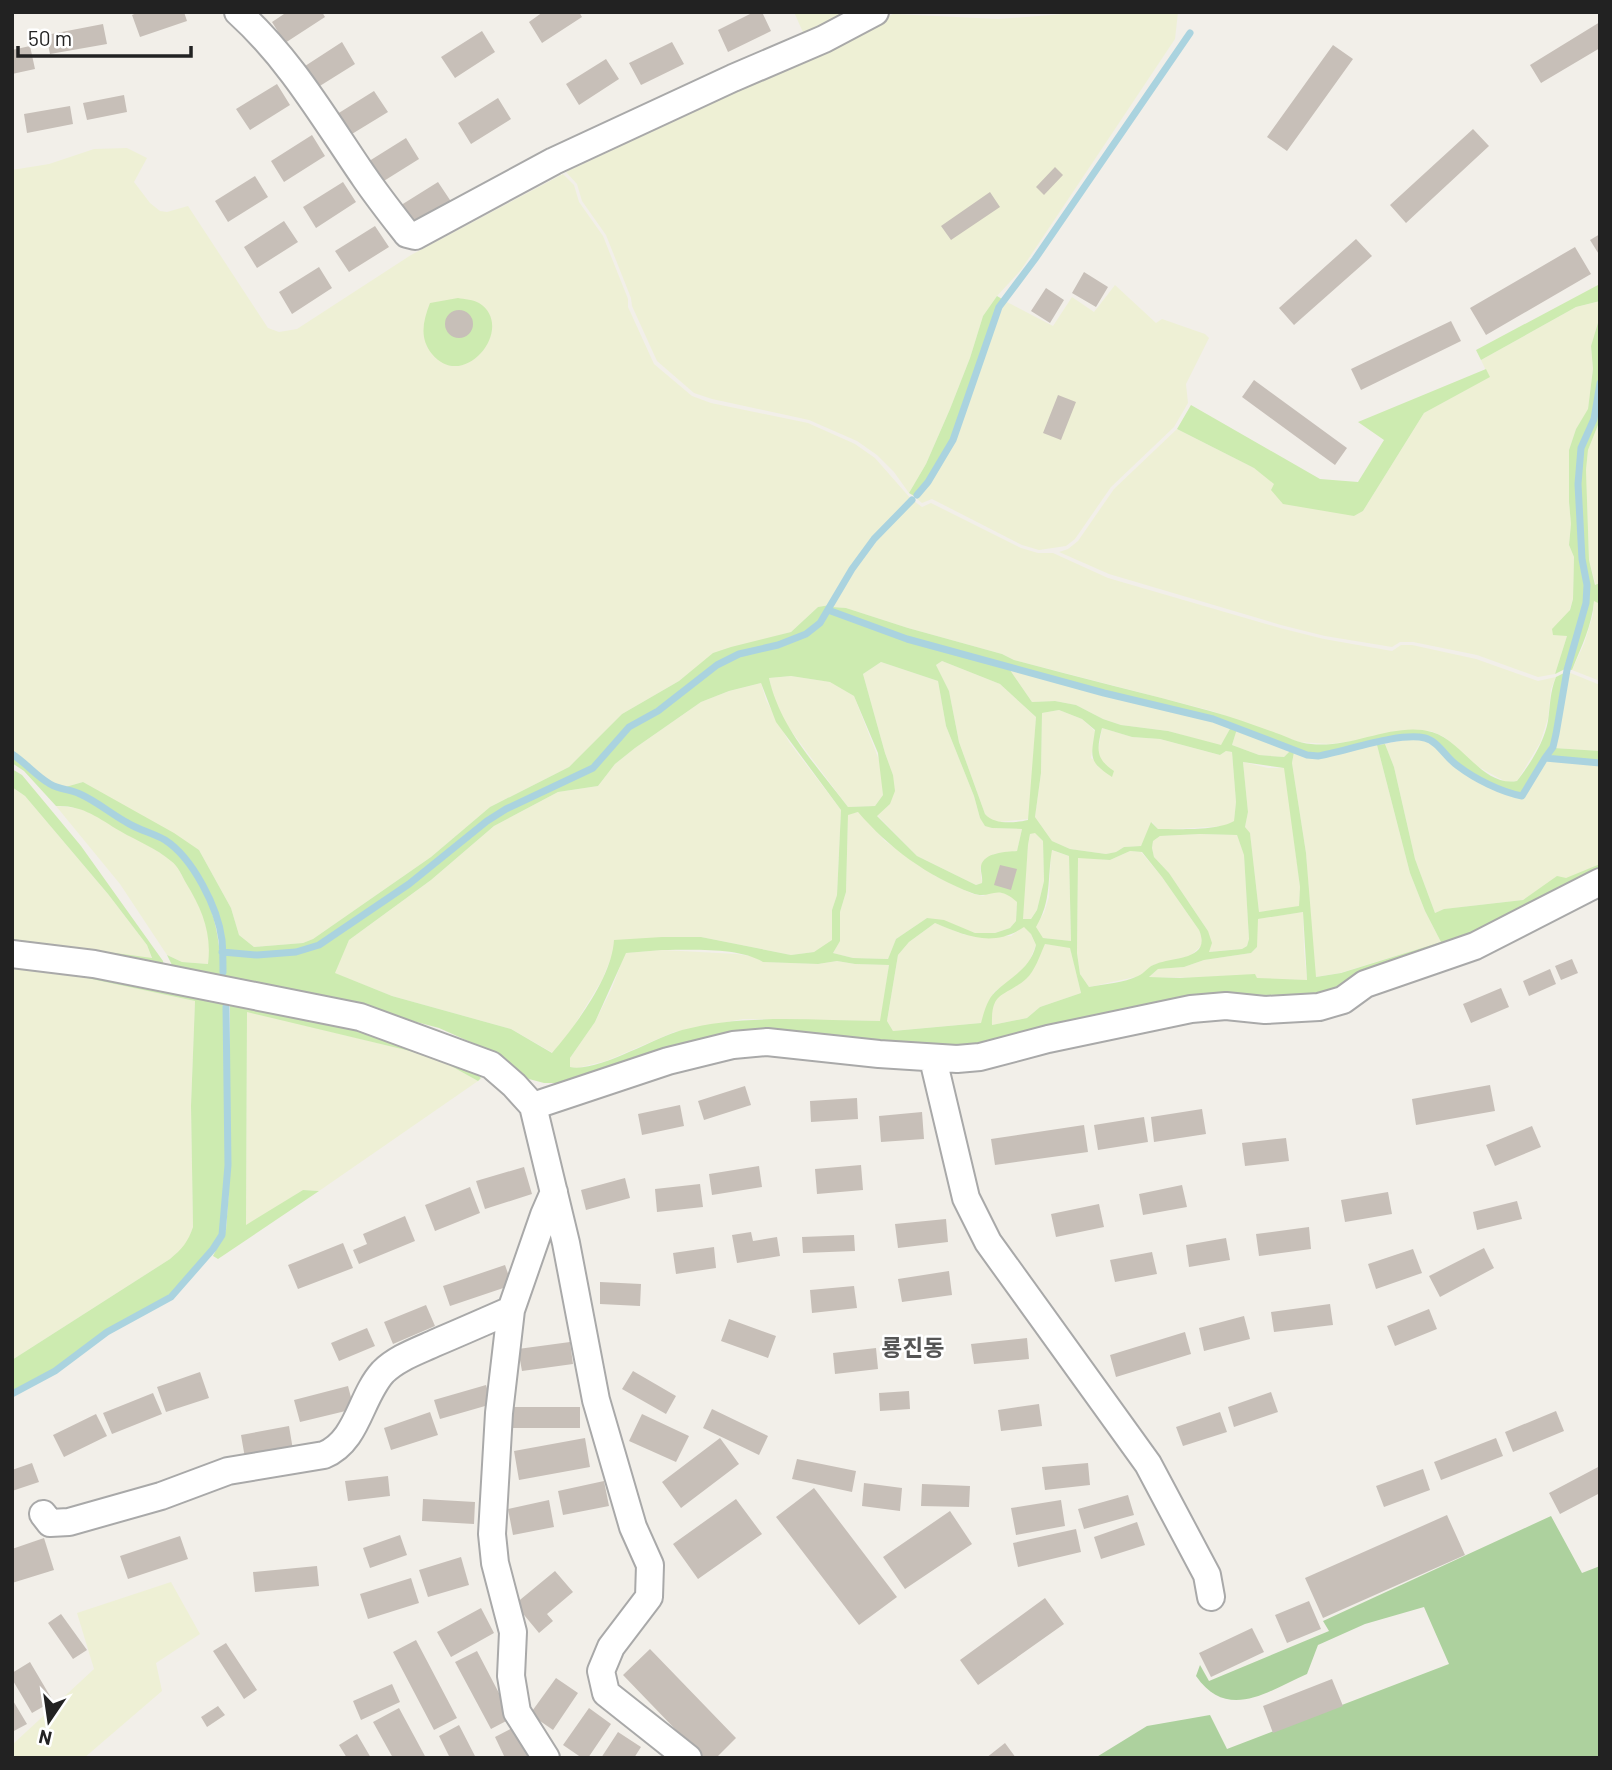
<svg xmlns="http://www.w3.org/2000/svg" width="1612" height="1770" viewBox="0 0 1612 1770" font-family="Barlow,'Noto Sans KR',sans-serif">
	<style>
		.farmland { fill: #eef0d5 }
		.grass { fill: #cdebb0; fill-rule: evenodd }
		.forest { fill: #add19e }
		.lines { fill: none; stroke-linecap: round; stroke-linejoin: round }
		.stream { stroke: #aad3df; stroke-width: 7 }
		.building { fill: #c7bfb8 }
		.street-casing { stroke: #a9a9a9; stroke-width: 30 }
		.street { stroke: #fff; stroke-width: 26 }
		.labels { text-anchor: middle; stroke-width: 5; stroke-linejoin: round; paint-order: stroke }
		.quarter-label { font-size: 23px; font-weight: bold; fill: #555; stroke: #fff }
	</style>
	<rect width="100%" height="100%" fill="#f2efe9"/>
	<!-- farmland -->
	<path class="farmland" d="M794,12H855L806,39Z
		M1090,12H1178L1175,39L1021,270L997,296L983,316L970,358L950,409L926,464L909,493L894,472L877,455L857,441L809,420L712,399L694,393L657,361L632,306L631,298L606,235L582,201L577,184L566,172L813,56L893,14L998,19Z
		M127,148L147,158L134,182L150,203L160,211L167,212L188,206L268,328L279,332L297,329L411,255L563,174L574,185L579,202L603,236L628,299V307L654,364L692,396L711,403L808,423L855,444L875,458L911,499L862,552L830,605L818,607L791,632L713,654L679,681L622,714L569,767L490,807L431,857L313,939L303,943L254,947L239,935L231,908L199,850L83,782L62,788L50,782L26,761L12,752V170L49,164L94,149Z
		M1115,285L1156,323L1162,319L1205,334L1209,338L1186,384L1188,403L1174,427L1111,487L1075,539L1066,546L1039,550L1022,545L932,499L922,503L916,498L930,483L955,441L971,389L1005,301L1053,326L1072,297L1094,312Z
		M1600,301V316L1591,346L1593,369L1588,410L1576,429L1569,450V502L1571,524L1569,545L1574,557L1573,599L1562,634L1567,636L1555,674L1538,677L1477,655L1413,642H1400L1392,647L1325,636L1281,625L1109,574L1059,552L1068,549L1078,541L1114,489L1177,429L1254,468L1275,484L1354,516L1363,511L1424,413L1489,377L1481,360L1576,307Z
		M1600,420V583L1596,586L1589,560L1586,471L1588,450Z
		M914,501L922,507L931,503L1021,548L1038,553H1053L1108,578L1280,628L1324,639L1392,651L1401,645H1412L1476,659L1538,681L1556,677L1551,689L1548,718L1540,743L1517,781L1506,782L1475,765L1444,737L1431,731L1329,744L1299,742L1212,711L1014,660L1002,654L908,628L846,608L832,607L854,570L875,540Z
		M1594,600L1600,604V681L1572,670L1584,644L1593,615Z
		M942,661L1000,684L1036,717L1029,819L999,822L989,820L985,814L959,742L949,691L936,665Z
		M881,662L938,681L946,726L974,796L980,818L992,828L1022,829L1017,851L994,854L980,867L982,883L976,885L917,856L877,815L890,804L893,775L885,753L863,674Z
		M1010,670L1212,721L1231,727L1221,746L1168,731L1121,725L1103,719L1076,705L1055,701L1032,702Z
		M1568,672L1600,685V751L1554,748Z
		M791,676L831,682L854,696L881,765L883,795L875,806L848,807L783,720L773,695L769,678Z
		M761,683L766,700L789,742L841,810L837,895L832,910V941L814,952L791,955L701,937L613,953L602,980L572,1029L553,1053L511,1029L392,996L334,973L349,940L431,880L494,826L558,792L598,786L615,764L635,748L701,702L729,691Z
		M1059,710L1082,719L1095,731L1091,758L1114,771L1103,764L1098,752L1102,728L1132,737L1160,739L1220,755L1226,751L1232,752L1236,802L1234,821L1226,826L1174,829H1158L1152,822L1141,846L1124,847L1116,852L1106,854L1070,849L1052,841L1035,817L1041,773L1042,713Z
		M1237,729L1290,751L1284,757L1259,755L1232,745Z
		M1404,740H1424L1431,743L1455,766L1472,778L1522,797L1546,760L1600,765V864L1566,879L1557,877L1523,900L1445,909L1435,913L1415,859L1394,767L1385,744Z
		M1377,745L1410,873L1425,911L1441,942L1340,973L1315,977L1306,853L1292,763L1294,752L1318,758Z
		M1243,762L1268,768H1285L1300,887L1299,907L1259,912L1250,834L1245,827L1248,812Z
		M12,787L25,796L108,894L147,945L152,959L12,939Z
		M56,806L78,808L95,814L111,825L148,845L174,862L202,909L211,945L208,964L182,962L167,955L120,884Z
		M859,812L885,841L935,876L973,894L983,896L993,891L1009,894L1017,902L1016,921L1010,928L995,933H975L927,918L896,939L888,959L853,958L833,953L839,941L840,912L846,892L848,814Z
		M1035,832L1043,841L1044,881L1037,910L1030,920L1022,919L1028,845L1030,834Z
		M1200,834L1237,835L1244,854L1249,939L1247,946L1242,949L1208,952V931L1169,873L1154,857L1152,848L1153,841L1160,836Z
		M1051,850L1069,856L1071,941L1043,938L1035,927L1044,913L1049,897Z
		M1130,851L1141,852L1162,877L1199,930L1203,940L1201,946L1190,956L1153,965L1140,976L1089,987L1080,974L1077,953L1078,857L1110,860Z
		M1303,912L1304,951L1307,980L1149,977L1158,969L1184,967L1204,960L1251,953L1257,947V919Z
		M935,923L965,935L1011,936L1024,926L1031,934L1036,945L1028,964L1014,978L994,992L981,1023L893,1031L887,1021L898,955L909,942Z
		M1045,944L1070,947L1081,993L1040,1007L1027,1018L992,1025V1005L998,995L1018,984Z
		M662,950L737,954L756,957L764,962L818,964L837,961L855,964L889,965L881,1021L743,1019L674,1032L606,1061L577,1068L570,1067V1058L595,1022L612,988L625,953Z
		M12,966L44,969L195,1001L191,1106L193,1227L188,1241L183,1248L170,1259L12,1360Z
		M247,1011L410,1051L442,1061L478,1081L319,1191L303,1190L246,1226Z
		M171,1582L200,1634L156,1663L162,1691L84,1758H12V1745L94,1669L77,1613Z"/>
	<!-- grass -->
	<path class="grass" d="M1598,285L1600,286V301L1576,307L1481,360L1476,350Z
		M997,296L1002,299L968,388L952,439L927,480L914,496L909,493L926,464L950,409L970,358L983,316Z
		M458,298C464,299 474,300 479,303C517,327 464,393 432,354C419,338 423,321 430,303Z
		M1600,316V377L1593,419L1579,447L1576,484L1580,559L1586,585L1585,602L1565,669L1555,674L1567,636L1553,635L1552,629L1570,610L1573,599L1574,557L1569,545L1571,524L1569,502V450L1576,429L1588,409L1593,369L1591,346Z
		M1486,369L1490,377L1424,413L1363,511L1354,516L1283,504L1271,490L1274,484L1254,468L1177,429L1191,405L1320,479L1358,482L1384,440L1358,422Z
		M1600,388V420L1588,450L1586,470L1589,560L1595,585L1600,583V604L1594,601C1592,626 1581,647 1572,670L1569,669L1588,603L1589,585L1584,559L1580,484L1583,448L1596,420Z
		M830,605L819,622L797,637L738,653L716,663L657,709L628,726L591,766L505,807L486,819L408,882L318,943L296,950L257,953L224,950C223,915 196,856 164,838C152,831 137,827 124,819C103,807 86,792 62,788L83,782L174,833L199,850L231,908L239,935L254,947L303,943L313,939L431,857L490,807L569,767L622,714L679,681L713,653L731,647L791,632L818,607Z
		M832,607L846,608L908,628L1002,654L1014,660C1079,678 1145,693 1210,711C1232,717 1254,725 1276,733C1288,737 1298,743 1311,744C1351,749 1395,721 1432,732C1463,741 1482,787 1517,781C1530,764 1544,743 1548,721C1550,706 1550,692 1556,677L1564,673L1551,746L1521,793C1501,790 1474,777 1457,764C1447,756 1438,739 1425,736C1398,731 1347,750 1318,754L1307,753L1214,717L1105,691L907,638L831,609Z
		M829,612L906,641L1010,670L1032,702L1055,701L1076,705L1103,719L1121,725L1168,731L1221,745L1231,727L1237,729L1232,745L1259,755L1284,757L1290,751L1294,752L1292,763L1306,853L1316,977L1341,973L1441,942L1425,911L1410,873L1377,745L1385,744L1394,767L1415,859L1435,913L1444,909L1523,900L1557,876L1566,878L1600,864V872L1505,920L1329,992L1279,995L1216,994L1173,999L1109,1012L977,1049L838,1043L566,1083H544L529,1079L477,1045L439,1028L379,1012L174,969L167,955L182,962L208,964C212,933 202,909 186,883C182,876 178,866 171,861C156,848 137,841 120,831C98,818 83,805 56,806L24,771L12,763V756C26,765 35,779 50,786C60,792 71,791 81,796C97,804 111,816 126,825C139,832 154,835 166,843C206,872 220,925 221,972L225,973L224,954L257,956L296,954L320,947L410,885L488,822L507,810L593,769L630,729L659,712L718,666L739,656L798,640L821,624ZM942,661L1000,684L1036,717L1028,820C1015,823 994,825 985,814L959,742L949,691L936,665ZM881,662L938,681L946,726L974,796L980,818L985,826L992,828L1022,829L1017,851C1006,852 984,852 981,866C980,871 983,877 982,883L976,885L917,856L877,816L890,804L895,791L893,775L885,753L863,674ZM791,676L830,682L854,696L878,753L883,795L875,806L848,807C817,766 780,728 769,678ZM761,683L776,722L841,810L837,895L832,910V940L814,952L791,955L701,937H662L614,940C612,977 576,1025 552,1053L511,1029L392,996L335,973L349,940L431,880L494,826L558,792L598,786L615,764L635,748L701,702L729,691ZM1059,710L1082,719L1095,730C1091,758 1088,761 1112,777L1114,771C1095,758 1097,749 1102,728L1132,737L1160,739L1220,755L1226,751L1232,752L1236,802L1234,821C1217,831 1179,829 1158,829L1151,822L1141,846L1124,847L1116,852L1106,854L1070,849L1052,841L1035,817L1041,773L1042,713ZM1243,762L1284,768L1300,887L1299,906L1259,912L1250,833L1245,827L1248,812ZM858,812C889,848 927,876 972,893C991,901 995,882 1017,902L1016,921L1010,928L995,933H975L944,920L927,918L896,939L888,959L853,958L833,953L840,941V912L846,892L848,815ZM1035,833L1043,841L1044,881L1037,910L1031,919H1023L1028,845L1030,834ZM1200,834L1237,835L1244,855L1249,939L1247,946L1242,949L1209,952L1212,943L1208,931L1169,873L1154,857L1152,848L1153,841L1160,836ZM1052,850L1069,856L1071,941L1043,938L1036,927C1052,900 1047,879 1052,850ZM1130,851L1142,852L1162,877L1199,930C1212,960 1174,957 1156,964C1148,966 1145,973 1138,976C1124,983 1104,984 1089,987L1080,974L1077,953L1078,858L1110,860ZM1303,912L1307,980L1257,978L1255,974L1180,978L1149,977L1158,969L1184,967L1204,960L1251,953L1257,947L1258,919ZM935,923C966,936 993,948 1024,927L1031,934L1036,945C1030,969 1012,976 995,992C987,1000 984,1012 981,1023L893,1031L887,1021L898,955L909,942ZM1045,944L1070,948L1081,993L1040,1007L1027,1018L992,1025C991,990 1004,998 1026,979C1035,971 1040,955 1045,944ZM662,950C690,950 739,947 763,962L818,964L837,961L855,964L889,965L880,1021C815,1021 746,1013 682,1030C653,1038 597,1073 570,1067V1058L595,1022L626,953Z
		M1554,748L1600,751V761L1548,757Z
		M12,769L22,775L81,846L163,961L164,968L12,948V939L152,958L147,945L108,894L25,796L12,787Z
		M12,960L223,999L226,1165L220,1234L212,1248L170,1296L107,1331L54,1370L12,1393V1360L170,1259C182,1249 188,1242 193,1227L191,1106L195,1001L44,969Z
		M230,1002L354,1027L474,1071L481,1078L478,1081L442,1061L410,1051L247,1012L246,1225L303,1190L319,1191L218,1259L213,1256L226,1230L229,1190Z"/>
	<!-- forest -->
	<path class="forest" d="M1551,1516L1582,1573L1600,1566V1758H1095L1147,1726L1210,1715L1227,1749L1449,1664L1424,1607L1365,1624L1318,1645L1307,1674C1268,1691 1228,1722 1196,1676L1200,1665L1209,1681L1329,1631L1323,1621Z"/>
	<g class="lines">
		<!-- stream -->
		<path class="stream" d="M917,495L928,482L953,440L999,307L1035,259L1190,33
			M828,610L907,639L1104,693L1213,719L1307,755L1318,756C1347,751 1398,732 1425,738C1438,741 1447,759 1458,766C1475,779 1501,792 1522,796L1545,758L1600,763
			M12,754C26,763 36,776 50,784C60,790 70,789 80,794C96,801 110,813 126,822C138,830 153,833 165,840C193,858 218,908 222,940C223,951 223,962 223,972
			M1545,758L1553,747L1556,734L1567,670L1586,603L1587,585L1582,559L1578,484L1581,448L1594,419L1600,383
			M222,952L257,955L296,952L319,945L409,884L487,821L506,809L593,768L629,727L658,711L717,665L739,654L778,645L806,634L820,623L852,569L874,539L912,500
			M12,1394L55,1371L107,1332L171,1297L213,1249L222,1235L228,1165L226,1007"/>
	</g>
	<!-- building -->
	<path class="building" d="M139,12H184L187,21L140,37L132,15Z
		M287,12H322L325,17L285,43L272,22Z
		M543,12H579L582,17L542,43L529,22Z
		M754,12H762L771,31L728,52L718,30Z
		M1600,22V48L1541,83L1530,65Z
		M103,24L107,44L50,54L46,35Z
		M482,31L495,52L455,78L441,57Z
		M342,42L355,64L315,89L302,68Z
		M672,42L684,64L641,85L629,63Z
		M1333,45L1353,59L1287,151L1267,137Z
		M30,46L35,69L12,74V50Z
		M606,59L619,79L579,105L566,84Z
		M277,84L290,105L250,130L236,109Z
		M374,91L388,112L347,137L334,116Z
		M124,95L127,112L87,120L83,103Z
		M498,98L511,119L471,144L458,123Z
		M70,106L73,124L27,133L24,114Z
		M1473,129L1489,146L1406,223L1390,205Z
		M312,135L325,156L284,182L271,161Z
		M406,138L419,159L379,184L366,163Z
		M1055,167L1063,175L1044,195L1036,187Z
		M255,176L268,197L228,222L215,201Z
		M343,182L356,202L316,228L303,207Z
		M438,182L452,203L411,228L398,207Z
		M990,192L1000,207L951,240L941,226Z
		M284,221L298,242L257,268L244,247Z
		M375,226L389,247L349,272L335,251Z
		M1600,234V256L1590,240Z
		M1356,239L1372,256L1294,325L1279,308Z
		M1575,247L1591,274L1486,335L1470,308Z
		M319,267L332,288L292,314L279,292Z
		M1084,272L1108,287L1096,307L1072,293Z
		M1046,288L1064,300L1050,323L1031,311Z
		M445 324a14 14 0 1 1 28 0a14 14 0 1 1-28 0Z
		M1451,321L1461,341L1361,390L1351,369Z
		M1254,380L1347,448L1335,465L1242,397Z
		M1058,395L1076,402L1061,440L1043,433Z
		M1000,865L1017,869L1011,890L994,885Z
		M1572,959L1578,973L1561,980L1555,966Z
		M1550,969L1556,984L1529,996L1523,981Z
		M1501,988L1509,1007L1471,1023L1463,1004Z
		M1490,1085L1495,1111L1416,1125L1412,1099Z
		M745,1086L751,1105L704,1120L698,1101Z
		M857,1098L858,1119L811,1122L810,1101Z
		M680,1105L684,1126L642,1135L638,1114Z
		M1202,1109L1206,1134L1154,1142L1151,1117Z
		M922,1112L924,1139L881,1142L879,1116Z
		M1144,1117L1148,1142L1098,1150L1094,1125Z
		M1084,1125L1088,1152L995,1165L991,1139Z
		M1532,1126L1541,1147L1495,1166L1486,1145Z
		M1286,1138L1289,1161L1245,1166L1242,1143Z
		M861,1165L863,1190L817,1194L815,1169Z
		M759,1166L762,1187L712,1195L709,1174Z
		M524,1167L532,1194L485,1209L476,1181Z
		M625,1178L630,1198L586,1210L581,1190Z
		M700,1184L703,1207L657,1212L655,1189Z
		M1182,1185L1187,1207L1143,1215L1139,1194Z
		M470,1187L480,1213L435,1231L425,1205Z
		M1388,1192L1392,1214L1345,1222L1341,1200Z
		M1517,1201L1522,1219L1477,1230L1473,1212Z
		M1099,1204L1104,1227L1056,1237L1051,1214Z
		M405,1216L415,1241L359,1264L353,1250L367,1244L363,1234Z
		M946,1219L948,1242L898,1248L895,1224Z
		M1309,1227L1311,1249L1259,1256L1256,1234Z
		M751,1232L753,1241L777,1237L780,1256L737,1263L732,1235Z
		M854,1235L855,1251L803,1253L802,1237Z
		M1226,1238L1230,1260L1189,1267L1186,1245Z
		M343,1243L353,1268L298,1289L288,1265Z
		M714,1247L716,1268L676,1274L673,1253Z
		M1484,1248L1494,1268L1440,1297L1429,1276Z
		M1413,1249L1422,1273L1376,1289L1368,1264Z
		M1152,1252L1157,1274L1115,1282L1110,1260Z
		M505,1265L512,1285L450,1306L443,1286Z
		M949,1271L952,1295L902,1302L898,1279Z
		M600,1282L641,1284L640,1306L600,1304Z
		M854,1286L857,1308L812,1313L810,1290Z
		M1330,1304L1333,1325L1274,1332L1271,1312Z
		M426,1305L435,1326L393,1344L384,1322Z
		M1429,1309L1437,1329L1395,1346L1387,1326Z
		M1244,1316L1250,1339L1204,1351L1199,1328Z
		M729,1319L776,1336L768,1358L721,1341Z
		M367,1328L375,1346L339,1361L331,1343Z
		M1185,1332L1191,1354L1116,1377L1110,1355Z
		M1027,1338L1029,1359L974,1364L971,1344Z
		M570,1342L573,1364L522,1371L518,1349Z
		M876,1348L878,1369L835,1374L833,1353Z
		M633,1371L676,1396L666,1414L622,1389Z
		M200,1372L209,1398L166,1412L157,1387Z
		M486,1385L492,1404L440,1419L434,1400Z
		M348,1386L354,1409L300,1422L294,1400Z
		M909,1391L910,1409L880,1411L879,1393Z
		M1271,1392L1278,1412L1234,1427L1228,1407Z
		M153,1393L162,1414L112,1434L103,1413Z
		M1039,1404L1042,1426L1001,1431L998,1410Z
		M509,1407H580V1428H509Z
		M712,1409L768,1436L759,1455L703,1428Z
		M1556,1411L1564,1431L1513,1452L1505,1432Z
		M430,1412L438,1435L391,1450L384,1428Z
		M1220,1412L1227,1432L1183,1446L1176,1427Z
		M96,1414L107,1436L64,1457L53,1435Z
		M642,1414L689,1436L676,1462L629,1441Z
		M289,1426L293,1450L245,1458L241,1435Z
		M585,1438L590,1467L519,1480L514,1451Z
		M720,1438L739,1464L681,1508L662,1482Z
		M1496,1438L1503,1456L1441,1480L1434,1462Z
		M797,1459L856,1471L852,1492L792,1479Z
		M32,1463L39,1482L12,1491V1470Z
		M1088,1463L1090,1485L1045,1490L1042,1467Z
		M1600,1466V1493L1560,1514L1549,1493Z
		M1423,1469L1430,1490L1384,1507L1376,1486Z
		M388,1476L390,1496L348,1501L345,1481Z
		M604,1481L609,1506L563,1515L558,1491Z
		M864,1483L902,1488L900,1511L862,1506Z
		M922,1484L970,1486L969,1507L921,1506Z
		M814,1488L897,1597L859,1625L776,1517Z
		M1128,1495L1134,1515L1084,1529L1078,1509Z
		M423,1499L475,1502L474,1524L422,1521Z
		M736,1499L762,1534L698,1579L673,1544Z
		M549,1500L554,1527L513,1535L508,1509Z
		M1061,1500L1065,1526L1016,1535L1011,1508Z
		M950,1511L972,1544L905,1589L883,1557Z
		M1447,1515L1465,1555L1323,1618L1305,1578Z
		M1137,1522L1145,1545L1101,1559L1094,1537Z
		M1076,1529L1081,1552L1018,1567L1013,1543Z
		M400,1535L407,1555L370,1568L363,1548Z
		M180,1536L188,1559L128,1579L120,1556Z
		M44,1538L54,1570L12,1583V1549Z
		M461,1557L469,1585L428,1597L419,1570Z
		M317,1566L319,1586L255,1592L253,1572Z
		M555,1571L573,1592L547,1614L553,1621L539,1633L515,1604Z
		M411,1578L419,1603L368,1619L360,1594Z
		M1045,1598L1064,1624L978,1685L960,1660Z
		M1309,1601L1321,1629L1287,1643L1275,1615Z
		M481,1608L494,1633L451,1657L437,1632Z
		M61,1614L87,1650L73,1659L48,1623Z
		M1252,1628L1264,1652L1211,1677L1199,1653Z
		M416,1640L457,1718L434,1730L393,1652Z
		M226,1643L257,1690L244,1699L213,1651Z
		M650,1649L736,1738L716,1758H703L623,1675Z
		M477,1651L512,1718L491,1729L455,1662Z
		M30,1662L53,1701L32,1713L12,1679V1673Z
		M556,1678L578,1693L553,1730L530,1714Z
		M1332,1679L1343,1706L1273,1733L1263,1706Z
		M392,1684L400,1702L361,1720L353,1701Z
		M12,1699L27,1724L12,1732Z
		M218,1706L225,1715L207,1727L201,1717Z
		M399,1708L426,1758H393L373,1722Z
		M589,1708L611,1724L588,1758H582L563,1745Z
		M459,1725L476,1758H450L439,1736Z
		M516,1726L531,1758H505L495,1737Z
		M618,1732L641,1747L634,1758H601Z
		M357,1734L371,1758H347L339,1745Z
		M1005,1743L1016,1758H986Z"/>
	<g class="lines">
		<defs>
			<path id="street" d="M238,12C291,60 325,120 365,178C378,197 393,216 407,234L415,236L554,161L733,78L824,39L875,12
				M12,954L94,964L360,1017L491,1065L514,1085L533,1106L566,1243L596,1400L633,1527L650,1565L649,1597L611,1647L601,1671L606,1693L688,1758
				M933,1059L966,1198L988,1242L1148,1464L1207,1575L1211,1597
				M533,1106L668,1061L733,1045L767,1042L879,1054L957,1059L980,1057L1048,1039L1191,1009L1226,1006L1265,1010L1319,1007L1343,1000L1365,984L1475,946L1600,882
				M43,1514L50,1523L69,1522L161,1496L228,1471L324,1455C358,1441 360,1397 383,1372C397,1358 418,1351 435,1343C461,1332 486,1321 511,1310
				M546,1758L517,1712L511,1676L513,1632L495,1563L492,1534L499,1413L511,1310L544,1215L554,1192"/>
		</defs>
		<!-- street casing -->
		<use href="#street" class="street-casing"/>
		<!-- street -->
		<use href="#street" class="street"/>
	</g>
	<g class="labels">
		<!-- quarter labels -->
		<g class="quarter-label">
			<text x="913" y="1356">룡진동</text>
		</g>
	</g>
	<!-- border -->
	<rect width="1612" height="1770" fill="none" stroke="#222222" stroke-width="28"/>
	<!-- north arrow -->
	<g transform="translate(49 1721) rotate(193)" stroke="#ffffff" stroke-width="5" paint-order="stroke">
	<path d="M0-5L12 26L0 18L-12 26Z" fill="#222222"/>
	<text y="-10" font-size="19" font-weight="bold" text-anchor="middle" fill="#222222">N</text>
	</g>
	<!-- scale -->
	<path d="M18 46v10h173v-10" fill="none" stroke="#222222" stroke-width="3.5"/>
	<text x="28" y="46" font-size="21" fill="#222222" stroke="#ffffff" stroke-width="5" paint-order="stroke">50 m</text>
</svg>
